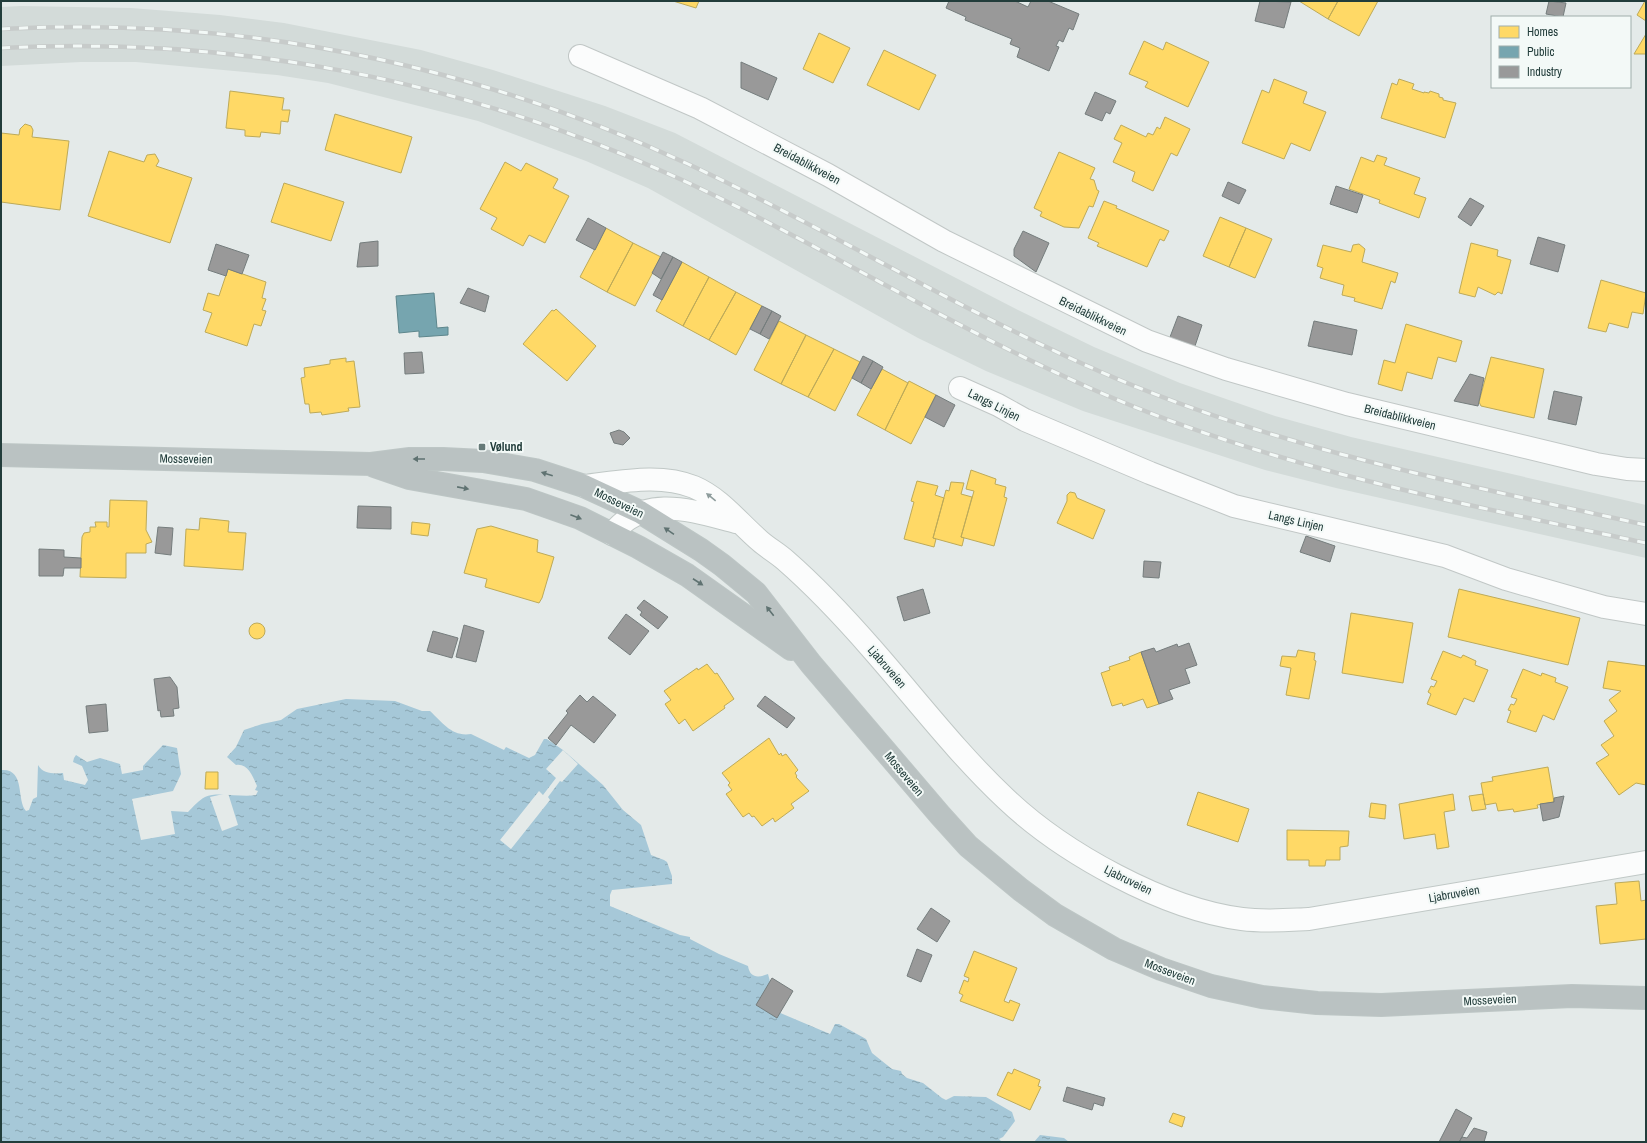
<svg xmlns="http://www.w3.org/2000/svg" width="1647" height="1143" viewBox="0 0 1647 1143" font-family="'Archivo Narrow',sans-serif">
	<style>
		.built { fill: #d3dbd9 }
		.water { fill: url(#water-ripples) }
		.pier { fill: #e4eae9 }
		.homes { fill: #ffd966; stroke: #bdaa59 }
		.public { fill: #76a5af; stroke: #5d868c }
		.industry { fill: #999; stroke: #757d7d }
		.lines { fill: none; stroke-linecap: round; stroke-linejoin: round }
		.street-casing { stroke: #c1c7c6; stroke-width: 24 }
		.secondary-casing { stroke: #c0c8c6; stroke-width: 24 }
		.highway-casing { stroke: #bdc6c5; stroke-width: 24 }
		.street { stroke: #fbfcfc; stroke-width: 22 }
		.secondary { stroke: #fbfcfc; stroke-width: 22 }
		.highway { stroke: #bac2c2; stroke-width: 22 }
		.rail-casing { stroke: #c7cbca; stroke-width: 4.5 }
		.rail { stroke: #f3f9f7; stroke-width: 3; stroke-dasharray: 9; stroke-linecap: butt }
		.oneway { fill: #5f7271 }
		.oneway2 { fill: #8e9c9c }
		.poi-dot { fill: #667a78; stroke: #f3f9f7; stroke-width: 1.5 }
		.labels { text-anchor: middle; stroke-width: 4; stroke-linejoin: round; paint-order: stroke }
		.street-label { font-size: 12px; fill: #223d3b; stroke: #f3f9f7 }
		.poi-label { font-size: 12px; font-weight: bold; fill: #223d3b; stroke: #f3f9f7; text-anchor: start }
	</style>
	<defs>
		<pattern id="water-ripples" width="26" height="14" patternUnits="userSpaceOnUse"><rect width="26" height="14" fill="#a6c8d8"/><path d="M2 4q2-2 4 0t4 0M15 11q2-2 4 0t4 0" fill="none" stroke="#87a4b0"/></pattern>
	</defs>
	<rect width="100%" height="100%" fill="#e4eae9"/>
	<!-- built -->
	<path class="built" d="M21,6L131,8L220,15L284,23L421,50L493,70L605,106L675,133L1018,310L1094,347L1180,383L1275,416L1351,437L1646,505V558L1336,488L1265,470L1083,411L986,371L918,338L648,188L586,161L478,121L328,83L277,75L136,62H81L1,66V7Z"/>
	<!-- water -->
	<path class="water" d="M346,699L395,701L422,711H430C443,723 452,737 471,734L504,750L506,747L529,758L535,755L544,739H547L563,750L603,785L623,810L641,825L651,855L664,860L667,862L672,876V884L612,890L610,895V906L680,935L690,937V939L719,954L748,966C750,978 758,978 768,974L778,1012L830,1034L835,1024H839L866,1039L872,1053L892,1069L901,1071L902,1074L907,1078L923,1083L942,1098L946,1100L954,1096L986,1097L1012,1112L1015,1121L1003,1137L999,1139L1002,1142H1V770C26,768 16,800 26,811L29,810L33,799L37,797L38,765C43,774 54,774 63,773L64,780L85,785L88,780L82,766L73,762L74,758L76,755L87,762L100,758L120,764L122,774L143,770V766L163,745L177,748L181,774L173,791L132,799L141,840L175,834L171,811L188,812C193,807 199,800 205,797C218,791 241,798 256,795L258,791L255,790L257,786C253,777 248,763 236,765L227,757L236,747L244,730L262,724L281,720L297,709Z
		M1040,1135L1064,1138L1069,1142H1034Z"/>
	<!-- pier -->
	<path class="pier" d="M563,750L578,764L562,782L560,781L548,797L550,800L511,849L500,840L539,791L543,795L556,778L546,769Z
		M228,793L238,825L222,831L210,797Z"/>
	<!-- homes -->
	<path class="homes" d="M673,1H699L696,8Z
		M1299,1H1338L1328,19Z
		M1338,1H1378L1359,36L1328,19Z
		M1645,1H1646V21L1637,15Z
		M819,33L850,48L833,83L803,69Z
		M1646,34V54H1634Z
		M1144,41L1163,50L1166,42L1209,62L1188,107L1145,87L1148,82L1129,74Z
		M884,50L936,75L919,110L867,85Z
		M1274,79L1307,92L1303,103L1326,112L1310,151L1291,143L1284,159L1242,143L1262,90L1269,93Z
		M1399,79L1414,84L1412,89L1424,93V92L1429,93L1430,91L1439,94V97L1443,98V100L1456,103L1445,138L1381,118L1392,83L1397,85Z
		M230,91L284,98L282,110H290L288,122L281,121L280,134L261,132L260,137L245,136V130L226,128Z
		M335,114L412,137L401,173L325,150Z
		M1165,117L1190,129L1177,156L1171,153L1153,191L1132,181L1135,172L1113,162L1122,143L1114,139L1121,125L1146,137L1148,133L1153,135L1157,127L1160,129Z
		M25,124L31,126L33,130L32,137L69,141L60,210L1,202V133L19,135L20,129Z
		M109,151L144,162L147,155L155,154L159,161L156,166L192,178L170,243L88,216Z
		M1059,152L1095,168L1090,179L1094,180L1097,190L1099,191L1093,207L1089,206L1079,228L1064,227L1040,216L1042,212L1034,208Z
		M1377,155L1387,158L1384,165L1420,178L1414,194L1426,198L1419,218L1379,203L1380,200L1349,189L1361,157L1374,162Z
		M505,162L521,171L526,163L558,179L553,188L569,196L545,243L529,235L523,246L491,229L497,218L480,209Z
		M284,183L344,202L331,241L271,222Z
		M1104,201L1117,206L1116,208L1169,231L1164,241L1160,239L1147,267L1097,246L1099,243L1088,238Z
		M1220,217L1246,228L1229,267L1203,256Z
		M606,228L633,243L607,292L580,277Z
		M1246,228L1272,239L1255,278L1229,267Z
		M633,243L661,257L635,306L607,292Z
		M1471,243L1498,250L1497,256L1511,260L1502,294L1498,292L1495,295L1478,287L1475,297L1459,293Z
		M1359,244L1365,249L1362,262L1398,273L1395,283L1391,281L1382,309L1354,301L1355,298L1342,295L1344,285L1320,278L1323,268L1317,266L1323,245L1351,252L1353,245Z
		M682,262L709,277L683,326L656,311Z
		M228,269L266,282L262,298L266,299L262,310L266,311L261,326L254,324L247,346L205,332L212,313L203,310L208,293L219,296Z
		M709,277L736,292L709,340L683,326Z
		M1601,280L1646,293L1643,314L1632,312L1628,328L1609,323L1606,332L1588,328Z
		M736,292L762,306L736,355L709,340Z
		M556,309L596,346L567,381L523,344L552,310L554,311Z
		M779,321L806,335L781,384L754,370Z
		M1406,324L1462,341L1456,362L1438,357L1432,379L1407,372L1402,391L1378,384L1384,360L1395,363Z
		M806,335L834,349L808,397L781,384Z
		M834,349L860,362L835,411L808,397Z
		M1491,357L1544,369L1534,418L1481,406L1479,402Z
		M346,358V362L354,361L360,407L348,408L349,411L322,415L321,412L310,413L309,404H305L301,378L305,377L304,368L330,364V360Z
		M882,369L908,383L885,430L857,415Z
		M909,381L936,395L911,444L885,430Z
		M971,470L996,479L995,484L1006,487L1004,497L1007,498L994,546L961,537L974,491L966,489Z
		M917,481L938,486L935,495L944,498L933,538L936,539L934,547L904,539L914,502L911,501Z
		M951,482L964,483L961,494L972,497L961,537L964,538L962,546L933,538L946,490L949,491Z
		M1070,492L1075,493L1077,498L1105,510L1093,539L1057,523L1067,501V495Z
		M110,500L147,501L146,530L152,542L146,544V553H126V578L80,577L82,537L84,533L90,532V527H96L95,522H107V527H109Z
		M200,518L229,521L228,532L246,533L243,570L184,566L186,529L199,530Z
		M412,522L430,524L428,536L411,534Z
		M491,526L538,540L537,552L554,557L542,598L539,603L485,587L487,579L464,573L477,529Z
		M1459,589L1580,618L1568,665L1448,637Z
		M1351,613L1413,623L1403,683L1342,673Z
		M249 631a8 8 0 1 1 16 0a8 8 0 1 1-16 0Z
		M1298,650L1315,653L1314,660L1316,661L1309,699L1286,695L1291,668L1280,666L1282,656L1296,657Z
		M1443,651L1461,658L1463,655L1476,661L1475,665L1488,670L1474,702L1464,698L1456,715L1427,704L1431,694L1428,692L1431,686L1434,687L1437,681L1431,679Z
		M1141,652L1159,704L1147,708L1143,699L1123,706L1122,703L1112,706L1101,673L1110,670L1109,667L1130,660L1129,657Z
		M1608,661L1646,666V785L1636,783L1619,795L1596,763L1609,755L1601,745L1614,736L1604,721L1617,711L1609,700L1621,691L1603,688Z
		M707,664L715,674L717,673L734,699L724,706L725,708L693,731L685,719L679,724L665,704L671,700L664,691L697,668L698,670Z
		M1523,669L1541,676L1542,673L1556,678L1555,682L1568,687L1554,720L1543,715L1536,732L1507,722L1511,711L1508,710L1511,704L1514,705L1517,699L1511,697Z
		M769,738L779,755L781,753L782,756L786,754L798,770L795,773L797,776L796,777L809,791L791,804L794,808L775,822L773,818L762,826L754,816L752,817L749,813L743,817L726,794L732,790L728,785L730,783L722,773Z
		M1548,767L1554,802L1537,805L1538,808L1514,812L1513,809L1498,811L1496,803L1485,805L1481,783L1493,781L1492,777Z
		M206,772H218V789H205Z
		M1198,792L1249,809L1238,842L1187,825Z
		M1453,794L1455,810L1444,812L1449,847L1437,849L1435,834L1404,839L1399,804Z
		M1483,794L1486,809L1472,811L1469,796Z
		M1371,803L1386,805L1385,819L1369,817Z
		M1287,830L1349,831L1348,846L1340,847V860H1326L1325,866H1309V860H1287Z
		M1639,881L1641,901L1646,900V939L1600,944L1596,906L1617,904L1615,883Z
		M974,951L1017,968L1004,1001L1009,1003L1010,1000L1020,1004L1013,1021L960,1001L963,995L959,993L964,980L968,982L969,978L964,976Z
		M1014,1069L1040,1080L1038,1086L1041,1087L1030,1110L997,1095L1008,1072L1012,1074Z
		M1173,1113L1185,1117L1182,1127L1169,1122Z"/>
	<!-- public -->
	<path class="public" d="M434,293L437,328L448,327V335L419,337V331L399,333L396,296Z"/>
	<!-- industry -->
	<path class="industry" d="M949,1H1015L1028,7L1031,1H1048L1079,14L1073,30L1069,28L1063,42L1059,40L1056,46L1059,47L1049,71L1017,57L1020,48L1010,44L1012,39L965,20L966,17L946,8Z
		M1260,1L1291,2L1284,28L1255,21Z
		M1549,1L1566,3L1563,17L1546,14Z
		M741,62L777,78L768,100L741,88Z
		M1095,92L1116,101L1110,114L1106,112L1102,121L1085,114Z
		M1228,182L1246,190L1239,204L1222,196Z
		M1336,186L1363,195L1357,213L1330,204Z
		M1470,198L1484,206L1471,226L1458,217Z
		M588,218L606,228L595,250L576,240Z
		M1023,231L1049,243L1036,272L1014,256V249Z
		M1538,237L1565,245L1558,272L1530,264Z
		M378,241V266L357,267L360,243Z
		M216,244L249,255L242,274L228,269L226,276L208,270Z
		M663,252L673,257L661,279L652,273Z
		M673,257L682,262L662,300L653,295Z
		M468,288L489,296L485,312L460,303Z
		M762,306L772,311L760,334L750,329Z
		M772,311L781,316L769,339L760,334Z
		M1178,316L1202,325L1195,346L1170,337Z
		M1314,321L1357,330L1352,355L1308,346Z
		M422,352L424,373L405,374L404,353Z
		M863,356L873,361L861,383L852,378Z
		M873,361L883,367L871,389L861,383Z
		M1470,374L1484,378L1478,406L1454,401Z
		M1554,391L1582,397L1576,425L1548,419Z
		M936,395L955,405L944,427L925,417Z
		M619,430L624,432L630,438L623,445L614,443L610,433Z
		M358,506L391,507V529L357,528Z
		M158,527L173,528L171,555L155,553Z
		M1306,536L1335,546L1330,562L1300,552Z
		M39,549L64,550V557L81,558V568H64L63,576H39Z
		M1144,561L1161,562L1159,578L1143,577Z
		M923,589L930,613L904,621L897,597Z
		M644,600L668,617L658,629L640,615L642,612L637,608Z
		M626,614L649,631L630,655L608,638Z
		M464,625L484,631L476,662L456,657Z
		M433,631L458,638L452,658L427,651Z
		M1189,643L1197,665L1185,669L1190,683L1169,690L1173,699L1159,704L1141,652L1154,648L1156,652L1177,644L1178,647Z
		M170,677L177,687L179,708L173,709L174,716L161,717L160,710L158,711L154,679Z
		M580,695L587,702L593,696L616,715L594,743L571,725L556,745L548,738L568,713L566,711Z
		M765,696L795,718L787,728L757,706Z
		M106,704L108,731L89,733L86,706Z
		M1564,796L1559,817L1543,821L1540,804L1554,802V798Z
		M931,908L950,921L937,942L917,929Z
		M917,949L932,955L921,982L907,976Z
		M772,978L793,991L777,1018L756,1005Z
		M1067,1087L1105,1098L1103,1106L1094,1103L1092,1110L1063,1101Z
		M1456,1109L1472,1118L1462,1137L1459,1142H1439Z
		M1474,1128L1487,1132L1484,1142H1459L1462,1137L1467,1138Z"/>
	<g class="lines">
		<defs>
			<path id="street" d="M580,56L700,108L828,175L944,241L1147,341L1226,369L1347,404L1596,464L1627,469L1646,470
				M960,388L998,405L1025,420L1150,473L1234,506L1445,556L1506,579L1604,607L1646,614"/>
			<path id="secondary" d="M584,486C620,482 660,473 694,487C720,498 739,523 760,541C768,548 777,553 785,560C816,587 845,618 872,649C916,699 957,753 1006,799C1063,853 1164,909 1242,919C1265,922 1287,920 1309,919L1646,862
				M612,534C644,493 693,511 736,522"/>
			<path id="highway" d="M1,455L371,464L410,459H443L483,461L535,470L584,486L640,512L701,550L722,565L756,593L811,664L940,815L968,846L1021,890L1055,915L1114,949L1161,969L1211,986L1262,997L1317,1003L1381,1005L1572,996L1646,998
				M374,466L409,478L526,499L580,518L638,547L687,575L791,649"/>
		</defs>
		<!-- street casing -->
		<use href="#street" class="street-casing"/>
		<!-- secondary casing -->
		<use href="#secondary" class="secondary-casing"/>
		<!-- highway casing -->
		<use href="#highway" class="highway-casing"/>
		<!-- street -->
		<use href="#street" class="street"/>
		<!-- secondary -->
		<use href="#secondary" class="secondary"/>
		<!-- highway -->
		<use href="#highway" class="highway"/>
		<defs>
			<path id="rail" d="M1,29C241,16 469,63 688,164C828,229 959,310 1101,372C1275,448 1461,484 1646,525
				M1,48C240,36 462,80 680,179C820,244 951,327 1092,389C1268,467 1459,503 1646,543"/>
		</defs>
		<!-- rail casing -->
		<use href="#rail" class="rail-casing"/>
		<!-- rail -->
		<use href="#rail" class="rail"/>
	</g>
	<!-- one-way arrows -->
	<defs><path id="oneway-solid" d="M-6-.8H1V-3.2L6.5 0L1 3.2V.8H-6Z"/></defs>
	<g class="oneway">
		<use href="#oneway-solid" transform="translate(419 459) rotate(-180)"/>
		<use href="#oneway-solid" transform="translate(547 474) rotate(-163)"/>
		<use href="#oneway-solid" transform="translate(463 488) rotate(11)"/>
		<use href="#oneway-solid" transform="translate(576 517) rotate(21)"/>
		<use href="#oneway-solid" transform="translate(669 531) rotate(-146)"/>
		<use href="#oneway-solid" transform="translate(698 582) rotate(33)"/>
		<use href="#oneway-solid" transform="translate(770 611) rotate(-128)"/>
	</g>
	<use class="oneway2" href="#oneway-solid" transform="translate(711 497) rotate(-141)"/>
	<!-- markers -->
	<rect class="poi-dot" x="478" y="443" width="8" height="8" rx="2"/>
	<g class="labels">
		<!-- street labels -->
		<g class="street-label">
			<text transform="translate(807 164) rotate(28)" y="4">Breidablikkveien</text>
			<text transform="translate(1093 316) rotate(26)" y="4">Breidablikkveien</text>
			<text transform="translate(994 405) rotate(27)" y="4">Langs Linjen</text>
			<text transform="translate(1400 417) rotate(14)" y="4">Breidablikkveien</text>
			<text transform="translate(186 459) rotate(1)" y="4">Mosseveien</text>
			<text transform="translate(619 503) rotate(26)" y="4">Mosseveien</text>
			<text transform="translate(1296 521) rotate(13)" y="4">Langs Linjen</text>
			<text transform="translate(887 667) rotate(49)" y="4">Ljabruveien</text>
			<text transform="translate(904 774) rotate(50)" y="4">Mosseveien</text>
			<text transform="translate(1128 880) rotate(26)" y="4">Ljabruveien</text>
			<text transform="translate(1454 894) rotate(-10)" y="4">Ljabruveien</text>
			<text transform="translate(1170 972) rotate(21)" y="4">Mosseveien</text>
			<text transform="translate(1490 1000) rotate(-3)" y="4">Mosseveien</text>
		</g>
		<!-- poi labels -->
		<g class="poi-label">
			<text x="490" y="451">Vølund</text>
		</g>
	</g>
	<!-- border -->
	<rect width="1647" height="1143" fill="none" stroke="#223d3b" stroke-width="4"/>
	<!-- legend -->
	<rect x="1491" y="16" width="140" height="72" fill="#f3f9f7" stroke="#9faeac"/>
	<rect x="1499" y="26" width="20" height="12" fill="#ffd966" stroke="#9faeac"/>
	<text x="1527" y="36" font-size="12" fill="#223d3b">Homes</text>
	<rect x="1499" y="46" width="20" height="12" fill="#76a5af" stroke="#9faeac"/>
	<text x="1527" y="56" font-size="12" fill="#223d3b">Public</text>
	<rect x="1499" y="66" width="20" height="12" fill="#999999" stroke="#9faeac"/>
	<text x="1527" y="76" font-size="12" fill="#223d3b">Industry</text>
</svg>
